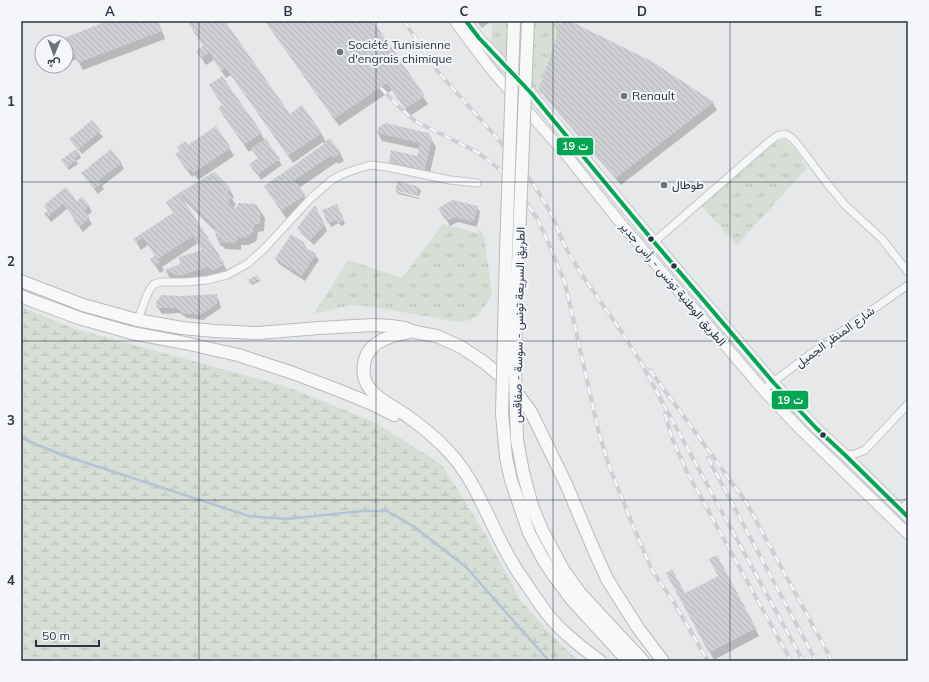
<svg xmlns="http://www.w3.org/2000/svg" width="929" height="682" viewBox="0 0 929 682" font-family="Mulish,Vazirmatn,sans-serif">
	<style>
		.grass { fill: url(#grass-tufts) }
		.wetland { fill: url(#wetland-marsh) }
		.shadow { fill: #0003 }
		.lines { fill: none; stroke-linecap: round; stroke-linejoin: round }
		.stream { stroke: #b4c4d5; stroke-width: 2.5 }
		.building { fill: url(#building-back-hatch) }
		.street-casing { stroke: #c4c6c8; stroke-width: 9 }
		.primary-casing { stroke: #c2c5c8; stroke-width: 12 }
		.highway-casing { stroke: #b8bbbf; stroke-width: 14 }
		.street { stroke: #f5f6f7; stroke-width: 7 }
		.primary { stroke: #f8f8f8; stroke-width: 10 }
		.highway { stroke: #f8f8f8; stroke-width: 12 }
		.rail-casing { stroke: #cecfd2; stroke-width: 4 }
		.rail { stroke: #f4f6f9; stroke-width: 2.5; stroke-dasharray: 8; stroke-linecap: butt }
		.highway-bridge-casing { stroke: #b8bbbf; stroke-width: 14; stroke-linecap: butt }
		.highway-bridge { stroke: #f8f8f8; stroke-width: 12 }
		.bus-1-casing { stroke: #f4f6f9; stroke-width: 7 }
		.bus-1 { stroke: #00a651; stroke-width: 4 }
		.grid { fill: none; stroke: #2b3445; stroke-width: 1; stroke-opacity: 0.55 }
		.poi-dot { fill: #6c737f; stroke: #f4f6f9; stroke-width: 1.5 }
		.bus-dot { fill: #2b3445; stroke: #f4f6f9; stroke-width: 1.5 }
		.labels { text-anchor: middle; stroke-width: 4; stroke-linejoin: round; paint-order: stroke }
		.poi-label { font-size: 12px; fill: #2b3445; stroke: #f4f6f9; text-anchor: start }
		.street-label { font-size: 12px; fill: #2b3445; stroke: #f4f6f9 }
		.line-badge { stroke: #f4f6f9; stroke-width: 1.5 }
		.badge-label { font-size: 11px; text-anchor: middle; font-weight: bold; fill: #fff }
		.neatline { fill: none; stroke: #2b3445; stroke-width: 1.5 }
		.grid-label { font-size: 13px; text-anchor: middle; font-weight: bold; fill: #2b3445 }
	</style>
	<defs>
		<pattern id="grass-tufts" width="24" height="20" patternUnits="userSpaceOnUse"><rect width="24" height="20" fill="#d6ded6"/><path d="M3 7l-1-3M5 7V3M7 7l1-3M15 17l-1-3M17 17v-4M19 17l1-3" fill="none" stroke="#b8bfb9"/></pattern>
		<pattern id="wetland-marsh" width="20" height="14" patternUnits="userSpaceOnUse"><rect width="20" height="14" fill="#d6ded6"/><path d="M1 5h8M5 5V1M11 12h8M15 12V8" fill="none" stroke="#b8bfb9"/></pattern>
		<pattern id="building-back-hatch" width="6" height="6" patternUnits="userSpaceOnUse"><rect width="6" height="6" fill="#ced0d3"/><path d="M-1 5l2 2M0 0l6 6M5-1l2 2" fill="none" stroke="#b1b3b6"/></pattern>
	</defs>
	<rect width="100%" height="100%" fill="#e6e8ea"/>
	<!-- grass -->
	<path class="grass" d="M492,21H560V29L556,76L539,98L491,43Z
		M785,140L795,149L807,168L737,245L699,203L765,144Z
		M443,224L477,233L480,229L484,237L492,293L487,303L477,316L470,320L460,322L367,306L351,305L314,314L348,260L402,278Z"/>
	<!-- wetland -->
	<path class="wetland" d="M21,307L72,328L288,387L376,423L442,465L484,532L521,601L554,638L579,661H21Z"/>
	<!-- shadow -->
	<path class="shadow" d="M111,21H158L165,39L83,70L77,59L72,61L66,48V42H64Z
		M188,21H224L290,115L321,133L326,142L340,153L344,161L338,164L337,162L299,188L309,203L286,218L269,193L325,145L323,142L293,163L231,75L226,78L214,60L206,65L197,51L204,46Z
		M265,21H371L428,104L410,116L392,90L339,126Z
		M477,21H491L482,28Z
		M566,21H568L650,62L713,103L717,110L621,185L545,97L540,89Z
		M222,77L282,165L261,180L254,169L259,158L253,149L249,152L223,115Z
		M92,122L103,137L82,154L74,144Z
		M378,133L431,139L436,147L429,177L394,170L390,162L418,157L419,149L382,141Z
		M188,146L230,149L234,156L198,180L195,175L192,177L181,162Z
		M79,154L81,158L76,161L78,164L69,170L64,163Z
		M121,163L124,169L102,186L104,189L98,194L82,173Z
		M214,173L230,190L234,197L232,199L236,205L232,209L256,205L265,218L264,231L258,232L257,239L255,242L248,245H241V250L225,249L223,246H221L217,238L216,232L183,199L228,272L218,278L214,274L184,283L178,282L170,278L166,271L181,265L203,251L198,243L162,267L164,270L160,273L151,259L156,256L148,245L141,250L134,239L174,214L167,203Z
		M398,183L419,188L421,191L419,196L398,190V192L419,198V199L398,194L396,190Z
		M77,202L89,206L92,212L87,216L92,224L83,232L74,220L75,219L67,209L51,222L45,214L48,211L45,206Z
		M477,207L480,212L477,227L458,222L450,226L440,208Z
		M338,208L345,224L341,226L339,223L331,227L329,223Z
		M318,212L327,231L314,245L301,233L298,228Z
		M304,244L308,250L315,255L319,260L305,281L279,264L276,259Z
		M257,276L260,281L252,285L249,280Z
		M216,295L219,301L221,308L203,320L187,318L180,313L162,314L158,308L182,297Z
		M721,564L759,636L714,660L667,573L685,595L720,576Z"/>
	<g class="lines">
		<!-- stream -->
		<path class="stream" d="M21,436L26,440L62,455L249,516L287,519L363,511H387L413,526L466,567L549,661"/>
	</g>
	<!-- building -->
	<path class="building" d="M108,21H158L162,31L78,63L74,52L67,54L66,51V42H63L61,39Z
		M187,21H225L290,114L302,105L322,133L288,156L226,68L221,71L209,53L201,58L196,51L203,46Z
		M265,21H373L425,96L405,109L387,83L334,119Z
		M565,21H570L651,61L714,102L616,178L539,89L557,36L556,27Z
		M222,76L262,133L244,145L218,108L222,105L209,85Z
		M92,120L101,131L78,150L69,139Z
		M385,123L428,133L432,139L425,170L389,162L391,150L417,156L420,143L377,133L378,128Z
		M216,126L231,148L193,173L190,168L187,171L175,154L180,151L177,147L186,141L188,145Z
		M330,138L341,153L333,158L332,155L295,180L306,195L281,211L264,186L324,144L323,143Z
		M266,139L280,159L257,175L249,164L258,158L251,148Z
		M76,149L80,154L75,158L77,160L67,168L61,160Z
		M111,149L122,163L99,180L102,183L94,189L81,173Z
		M214,172L231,189L227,193L232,197L228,202L233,208L237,207L238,203L256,204V209H261L260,224H254L253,232L247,237L243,238L238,237L237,243L220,242V239L216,238L215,228L179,193L225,264L213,271L209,267L179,276L173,274L165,270L180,264L179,257L202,250L193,236L158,259L160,262L154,266L150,259L155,256L143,238L136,243L133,239L173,213L166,202L179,193Z
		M398,181L419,187L417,196L395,190Z
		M66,187L77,201L82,197L90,206L84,211L90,218L79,227L73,220L75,218L63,204L47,218L44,214L48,210L44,205Z
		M453,200L478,206L474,222L455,217L446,221L438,208Z
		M337,204L344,220L338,223L337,220L328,224L322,210Z
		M315,205L325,225L310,240L297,228Z
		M291,234L305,243L303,246L316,254L302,276L275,259Z
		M257,275L260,279L250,284L248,280Z
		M217,294L218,303L200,315L183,313L176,308H157L156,303L161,295L182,296Z
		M717,555L756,628L709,653L666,573L672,569L685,593L718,576L709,559Z"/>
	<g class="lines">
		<defs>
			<path id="street" d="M654,242L770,141L777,136L785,134L792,138L799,146L826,182L845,205L882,239L908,272
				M137,322L147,295L150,289L154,284L162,282H186L207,280L227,275L247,264L264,249L311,198L332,180L343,174L357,169L371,165L387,167L450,180L477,183
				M763,390L773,382L832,338L908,285
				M845,455L855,454L865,450L908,404
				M901,511L908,502"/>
			<path id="primary" d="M455,21L471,43L494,73L568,157L618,220L764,391L801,430L908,534
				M466,21L479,38L531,93L654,242L773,382L816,428L845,455L908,517"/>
			<path id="highway" d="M21,281L83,305L137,320L182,328L215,331L258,333L319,328L373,325L391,326L405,328L415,332L437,336L461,347L485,363L511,385L531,412L566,484L593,548L607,579L638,628L663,661
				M21,296L33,301L79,318L132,333L185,343L238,355L293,373L338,390L372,404L394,415
				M410,332C385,336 360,345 364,376C367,396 396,407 410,418C424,428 437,439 449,452C478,483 490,526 512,562C516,570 522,578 527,585C536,598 545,613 556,624C569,638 585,650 600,661
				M523,472L532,506L542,530L564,571L580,593L643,661
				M511,480L529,533L543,559L554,576L572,600L628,661"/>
		</defs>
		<!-- street casing -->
		<use href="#street" class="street-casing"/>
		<!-- primary casing -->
		<use href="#primary" class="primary-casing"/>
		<!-- highway casing -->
		<use href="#highway" class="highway-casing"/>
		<!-- street -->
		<use href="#street" class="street"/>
		<!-- primary -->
		<use href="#primary" class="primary"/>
		<!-- highway -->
		<use href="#highway" class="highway"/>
		<defs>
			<path id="rail" d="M404,21L439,73L498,139L534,185L553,217L564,245L580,272L623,334L640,361L803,661
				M381,88L398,106L415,121L477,152L492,163L511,180L538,220L551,249L565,283L599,433L609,466L633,526L652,570L673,601L708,661
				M650,370L746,502L832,661
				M665,414L672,438L687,472L791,661
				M708,458L816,661"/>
		</defs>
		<!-- rail casing -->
		<use href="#rail" class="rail-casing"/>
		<!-- rail -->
		<use href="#rail" class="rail"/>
		<defs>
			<path id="highway-bridge" d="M523,472L517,440L516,411L515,370L516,312L528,21
				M511,480L506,457L502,414L506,252L514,21"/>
		</defs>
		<!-- highway-bridge casing -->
		<use href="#highway-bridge" class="highway-bridge-casing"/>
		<!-- highway-bridge -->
		<use href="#highway-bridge" class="highway-bridge"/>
		<defs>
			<path id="bus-1" d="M466,21L479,38L531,93L654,242L773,382L816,428L845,455L908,517"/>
		</defs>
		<!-- bus-1 casing -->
		<use href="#bus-1" class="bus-1-casing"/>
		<!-- bus-1 -->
		<use href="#bus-1" class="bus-1"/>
	</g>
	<!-- grid -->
	<path class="grid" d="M199,21V661M376,21V661M553,21V661M730,21V661M21,182H908M21,341H908M21,500H908"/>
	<!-- markers -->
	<g class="poi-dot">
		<circle cx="340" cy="52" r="4"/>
		<circle cx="624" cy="96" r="4"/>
		<circle cx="664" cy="185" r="4"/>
	</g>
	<g class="bus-dot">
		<circle cx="651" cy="239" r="3.5"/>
		<circle cx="674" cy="266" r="3.5"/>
		<circle cx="823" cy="435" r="3.5"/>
	</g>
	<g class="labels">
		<!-- poi labels -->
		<g class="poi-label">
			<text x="348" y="49">Société Tunisienne<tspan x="348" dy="14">d'engrais chimique</tspan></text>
			<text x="632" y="100">Renault</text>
			<text x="672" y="189">طوطال</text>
		</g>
		<!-- street labels -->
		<g class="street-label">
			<text transform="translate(673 284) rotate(50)" y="4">الطريق الوطنية تونس - رأس جدير</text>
			<text transform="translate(519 325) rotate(-89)" y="4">الطريق السريعة تونس - سوسة - صفاقس</text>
			<text transform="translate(835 337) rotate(-36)" y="4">شارع المنظر الجميل</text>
		</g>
	</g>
	<g class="line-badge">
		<rect x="556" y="137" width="38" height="19" rx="4" fill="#00a651"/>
		<rect x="771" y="390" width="38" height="20" rx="4" fill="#00a651"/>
	</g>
	<g class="badge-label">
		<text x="575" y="150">19 ت</text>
		<text x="790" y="404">19 ت</text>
	</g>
	<!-- border -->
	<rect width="929" height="682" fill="none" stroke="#f4f6f9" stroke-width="44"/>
	<!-- north arrow -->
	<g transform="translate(54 54) rotate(181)"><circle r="19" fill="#f4f6f9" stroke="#a4a8b1"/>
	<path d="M0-3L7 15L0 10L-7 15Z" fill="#6c737f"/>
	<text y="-6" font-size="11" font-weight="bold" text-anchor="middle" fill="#2b3445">ش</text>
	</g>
	<!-- scale -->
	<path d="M36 640v6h63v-6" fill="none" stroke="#2b3445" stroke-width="2"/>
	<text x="42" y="640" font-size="12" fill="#2b3445" stroke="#f4f6f9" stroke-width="3" paint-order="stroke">50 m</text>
	<rect x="22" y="22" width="885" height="638" class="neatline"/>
	<g class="grid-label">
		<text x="110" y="16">A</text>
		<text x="288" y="16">B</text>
		<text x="464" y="16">C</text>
		<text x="642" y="16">D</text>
		<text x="818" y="16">E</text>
		<text x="11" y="106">1</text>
		<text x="11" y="266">2</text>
		<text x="11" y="425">3</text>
		<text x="11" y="585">4</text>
	</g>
</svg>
